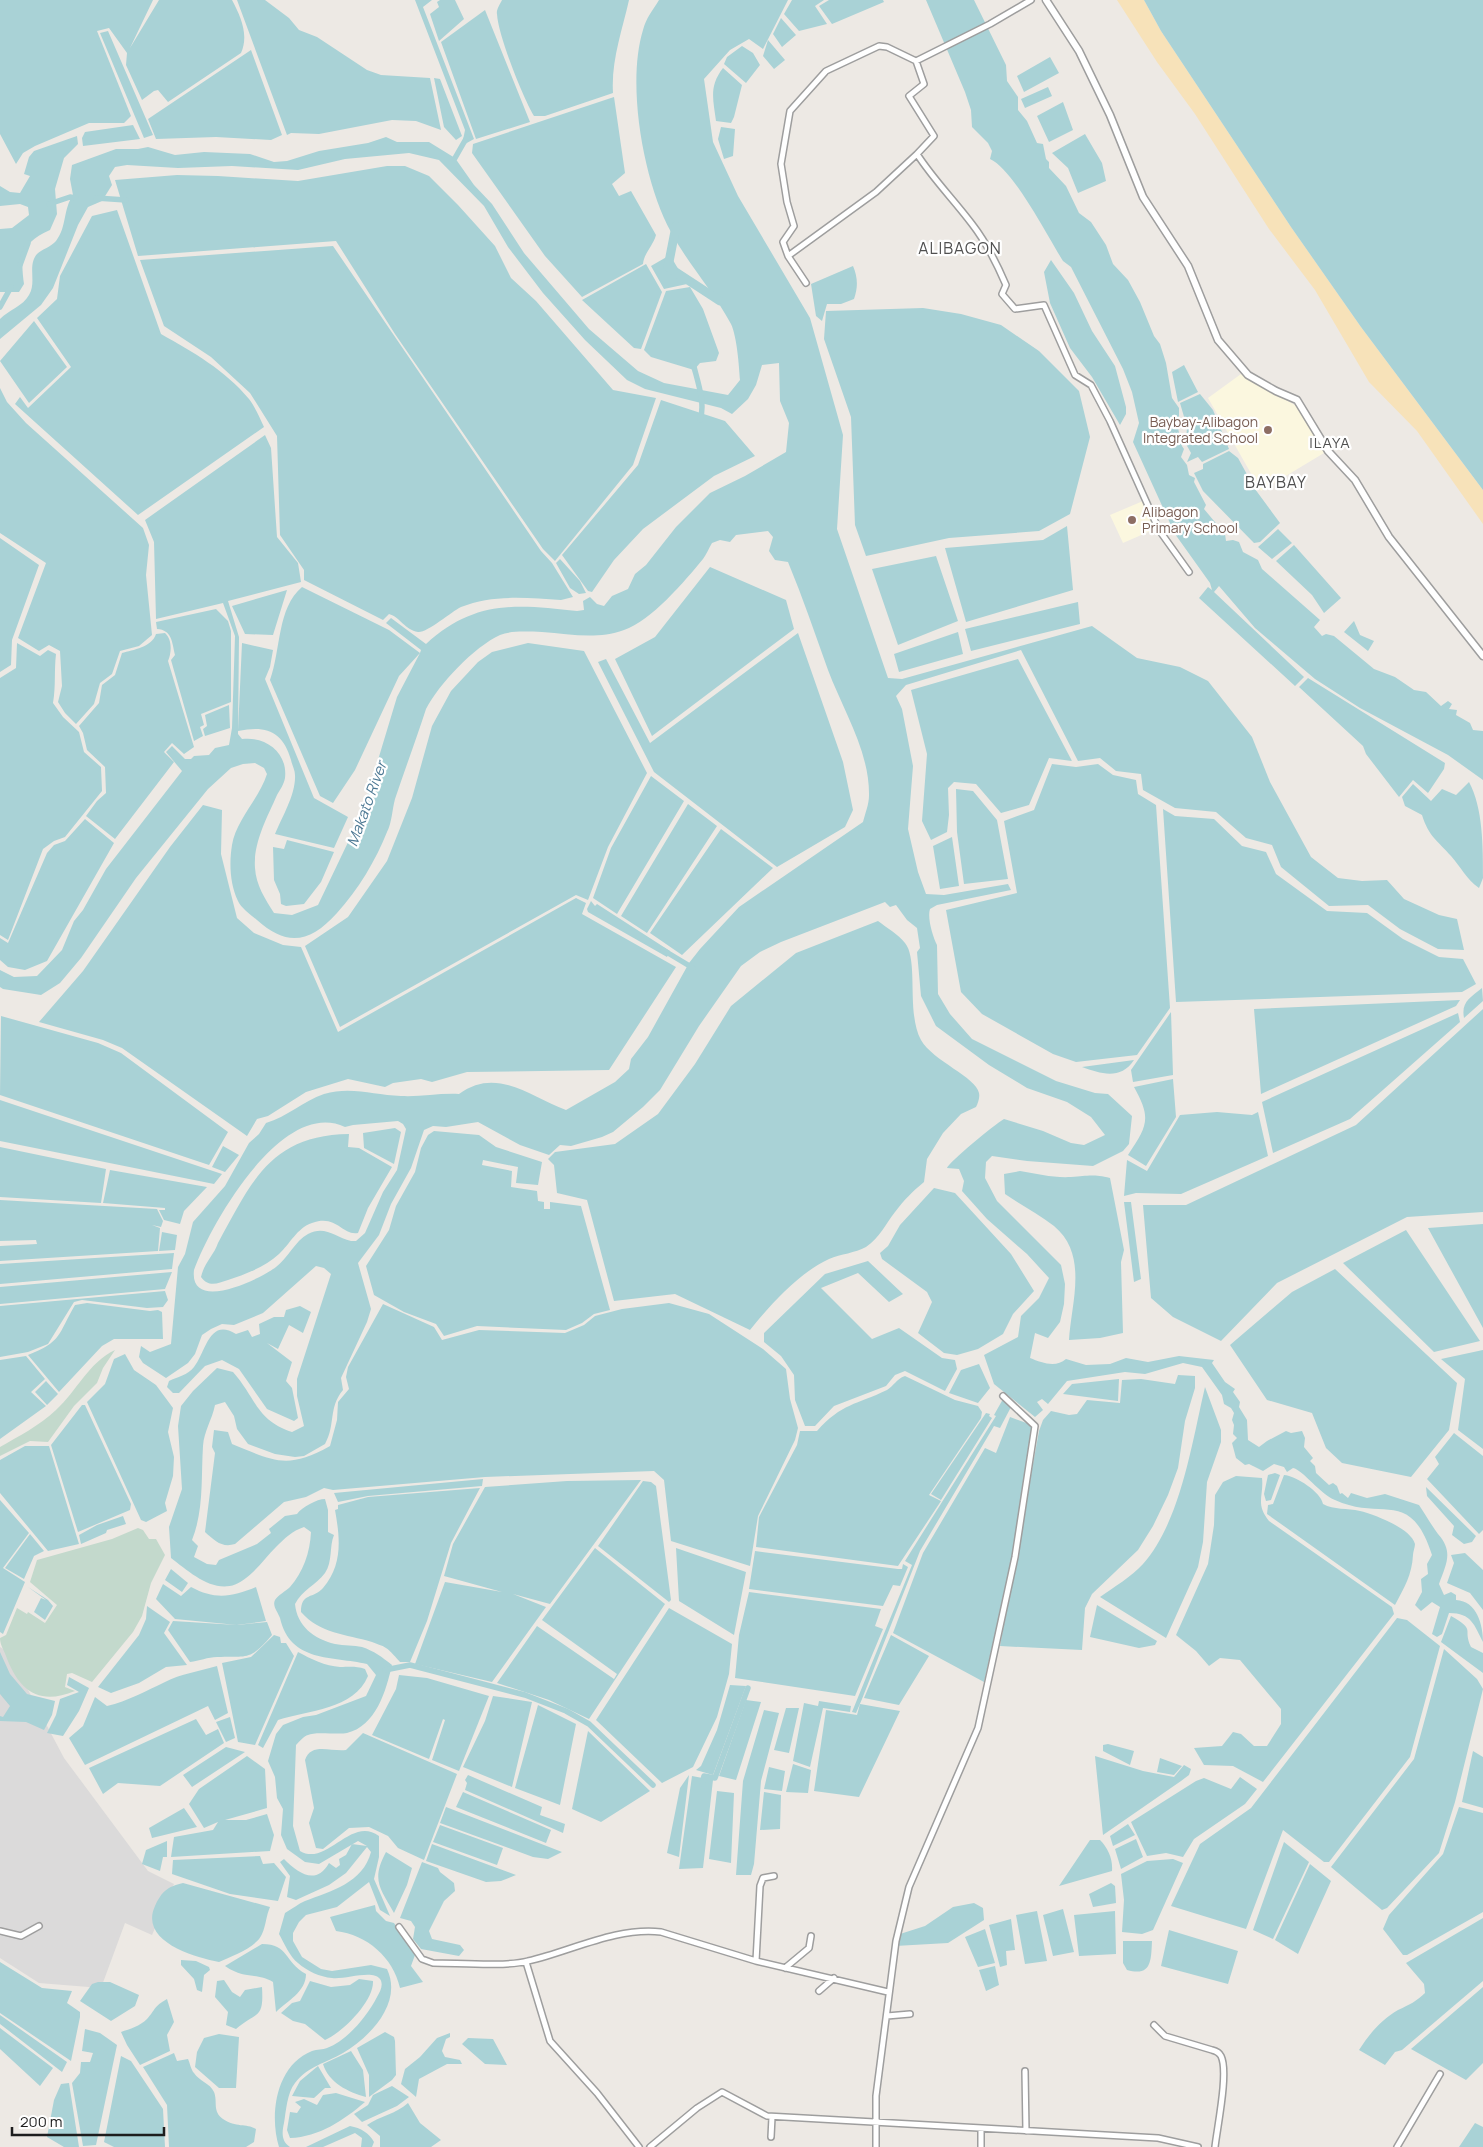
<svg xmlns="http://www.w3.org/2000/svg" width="1483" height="2147" viewBox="0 0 1483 2147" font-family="Manrope,sans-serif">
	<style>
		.residential { fill: #dbdada }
		.education { fill: #fbf7df }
		.wetland { fill: #c3d9cc }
		.sand { fill: #f7e2b9 }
		.water { fill: #a9d2d6; fill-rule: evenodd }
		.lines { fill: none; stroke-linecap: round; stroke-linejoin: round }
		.canal { stroke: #a9d2d6; stroke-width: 5.5 }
		.river { stroke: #a9d2d6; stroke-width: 9 }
		.minor-casing { stroke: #9e9e9e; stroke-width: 8 }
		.tertiary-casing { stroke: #9e9e9e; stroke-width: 9 }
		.minor { stroke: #fff; stroke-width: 5 }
		.tertiary { stroke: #fff; stroke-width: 6 }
		.education-dot { fill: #8d6e63; stroke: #fff; stroke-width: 2 }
		.labels { text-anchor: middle; stroke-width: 4.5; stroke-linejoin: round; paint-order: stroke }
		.education-label { font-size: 14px; fill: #785e54; stroke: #fff; text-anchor: end }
		.neighbourhood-label { font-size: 15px; letter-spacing: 1px; fill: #505050; stroke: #fff }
		.water-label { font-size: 15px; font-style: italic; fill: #4d7994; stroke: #fff }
		.quarter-label { font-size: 16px; letter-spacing: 1px; fill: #505050; stroke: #fff }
	</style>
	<rect width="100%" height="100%" fill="#ede9e4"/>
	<!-- residential -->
	<path class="residential" d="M0,1647L8,1652L64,1758L148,1871L174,1884L152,1935L125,1923L101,1988L39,1983L0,1958Z"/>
	<!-- education -->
	<path class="education" d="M1241,374L1298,407L1324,453L1261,491L1208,398Z
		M1143,501L1155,529L1123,543L1110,515Z"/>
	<!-- wetland -->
	<path class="wetland" d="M115,1350L103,1368L97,1383L74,1406L48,1442L30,1441L0,1456V1447C19,1436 39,1426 56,1410C77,1391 88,1363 115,1350Z
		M138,1528L143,1530L149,1539H156L165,1555L151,1583L142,1616L133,1632L92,1682L72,1673L67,1674L65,1687L75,1691C39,1706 19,1691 6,1656C4,1650 0,1645 0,1638L6,1635L17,1608L27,1614L28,1612L45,1623L57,1605L30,1582L37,1560L112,1539Z"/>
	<!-- sand -->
	<path class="sand" d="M1117,0H1144L1161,31L1291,227L1361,327L1483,490V524L1417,431L1369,382L1315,290L1269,229L1195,114L1157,62Z"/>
	<!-- water -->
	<path class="water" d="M0,0H153L130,48L159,0H232C241,17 249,35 241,53L168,102L158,90L154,91L142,100L126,65L127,53L109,28L97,31L131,116L124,123H89L35,146L23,153L16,164L0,134Z
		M237,0H265L289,18L299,30L317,37L367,70L381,75L430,78L441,130L416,121L392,120L319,134L291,133L287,135Z
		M415,0H432L423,7L474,139L465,144L463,140L465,130Z
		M440,0H455L464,19L439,41L430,14L439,7L437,2Z
		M502,0H629C622,31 611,61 613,93L545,116H534C523,98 498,35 497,14C496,10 500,4 502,0Z
		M659,0H788L763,49L749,39L730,50L704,79L713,142L738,196L810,318L843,435L837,529L888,678L902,679L1092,626L1137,658L1180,667L1208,681L1252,737L1270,782L1311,857L1338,878L1362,881L1387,880L1404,899L1439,915L1457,919L1464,950L1438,949L1400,929L1368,905L1329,906L1281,867L1272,845L1246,838L1216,812L1175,808L1143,790L1141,774L1116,771L1100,758L1078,761L1021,650L906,685L896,696L902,709L913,766L908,829L918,872L926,894L944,895L1008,884L1011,890L937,905L930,909C927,918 933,937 937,945L938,994L950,1014L972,1039L1056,1081L1095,1093L1108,1094L1132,1116L1129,1144L1123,1151L1093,1166L1027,1161L992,1156L986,1162L985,1178L997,1201L1061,1265L1065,1284L1064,1304L1060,1322L1048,1338L1035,1333L1030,1358C1042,1363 1056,1368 1066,1359L1086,1365L1110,1364L1126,1358L1148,1362L1179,1356L1214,1360L1212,1363L1225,1382L1235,1389L1233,1392L1240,1402L1239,1407L1247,1420L1248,1440L1259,1447L1267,1441L1286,1431L1291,1433L1302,1431L1305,1438L1304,1447L1313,1458L1310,1461L1315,1466L1316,1473L1329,1485L1333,1483L1337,1486L1340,1494L1342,1493L1348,1498L1351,1493L1367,1498L1385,1494L1419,1505C1425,1514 1432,1526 1438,1534C1454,1552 1446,1564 1439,1584L1444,1595L1451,1592L1456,1595V1600C1477,1601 1483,1625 1483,1642C1474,1625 1472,1613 1449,1613L1442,1634L1437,1637L1432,1634L1440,1607L1432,1602L1421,1611L1415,1605L1422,1592L1421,1579L1428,1574L1427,1564L1432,1555C1410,1487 1383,1522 1335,1500C1320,1494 1303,1470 1293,1468L1287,1472L1284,1467L1274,1464L1263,1471L1249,1464L1245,1465L1236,1458L1232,1443L1237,1438L1233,1434L1234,1425L1232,1420L1234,1413L1231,1408L1224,1404L1222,1395L1202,1367L1183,1363L1145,1374L1125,1372L1067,1381L1048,1404L1042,1399L1037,1402L1043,1410L1035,1417L994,1384L984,1355L1018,1337L1021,1316L1039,1298L1049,1278L1027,1254L987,1219L962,1191L964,1181L959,1169L947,1168C949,1162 994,1125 1004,1119L1043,1131L1071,1143L1084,1145L1105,1135L1091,1117L1067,1102L1027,1088L989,1065L936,1026L921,996L917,952L920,948L917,928L907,920L896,905L890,907L885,902L781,942L760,952L741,966L699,1026L660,1090L643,1107L613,1132L602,1137L571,1146L560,1145L549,1155L520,1145L478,1122L446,1127L433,1126L424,1130L411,1168L391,1204L379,1235L358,1263L371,1309L367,1322L341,1378L343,1390C328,1408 336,1424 325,1444L304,1456L295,1457L275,1454L248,1444L237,1429L234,1416L225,1402L215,1405C212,1420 204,1431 203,1446C201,1478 204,1510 192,1540L198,1546L194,1557L207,1564L216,1565L219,1560L257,1544L271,1533L269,1529L285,1516L297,1514C302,1507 317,1499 325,1499L328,1510V1532L334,1535C329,1547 333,1561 325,1573C316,1585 302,1590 295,1604C297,1626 314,1639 335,1644C344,1646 354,1645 362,1647C374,1651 382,1657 392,1665C386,1691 376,1726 347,1733C338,1735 315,1731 308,1735C304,1736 299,1742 296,1745L293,1826L300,1851C327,1867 351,1815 379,1836V1857L374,1879L390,1916L380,1910L369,1882L337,1907L306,1915L299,1922L293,1933V1941L302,1957L321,1969L332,1971L371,1965L387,1969C403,2003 370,2037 343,2053C326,2063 308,2066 295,2083C287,2093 286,2111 284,2123C282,2132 281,2141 290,2147H279C269,2115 276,2065 312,2051C317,2049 323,2050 327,2048C348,2040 367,2016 377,1997C380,1992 384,1985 380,1979C373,1969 344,1980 332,1978C320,1977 307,1971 298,1963C290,1957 284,1943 279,1934L285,1913C292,1909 298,1904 305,1901C331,1891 363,1883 371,1852L367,1847L346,1873L329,1885L296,1900L287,1897L290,1876L280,1862L284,1859C298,1873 316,1886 329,1863L336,1868L340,1865L339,1859L346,1855L352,1844L367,1846L358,1841L319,1864L305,1862L287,1849L281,1835L283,1809L277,1798L275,1777L268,1761L276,1734L283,1725L303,1717L316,1715L366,1696L376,1675L367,1664C333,1656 290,1663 280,1618C278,1612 272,1606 275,1600C278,1595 286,1591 290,1587C303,1572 310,1553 311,1532L304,1527C292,1531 285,1538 276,1547C266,1557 257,1570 246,1578C220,1600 192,1574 171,1558L169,1527L182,1489L178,1426L181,1406L193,1391L217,1368L233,1372C256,1398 256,1420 292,1432L304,1426L297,1396V1379L331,1274L324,1268L316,1266L263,1313L234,1325L222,1324L211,1329L202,1335L195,1354L188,1363L166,1378L143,1363L139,1357L141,1346L150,1352L171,1344L178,1267L185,1254L193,1222L225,1186L249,1143L259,1134L266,1123C287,1117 303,1101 324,1094C351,1086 374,1095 401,1096C421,1097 439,1093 459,1094C497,1066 530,1097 566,1110L615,1082L629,1069L631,1059L648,1037L689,963L700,949L739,907L863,822C865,814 869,804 869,796C870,752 843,710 828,670C815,634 803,598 788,562L775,560L769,551L773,537L768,531L736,535L730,542L720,540L712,543C709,548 706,555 703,559C685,581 651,621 624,630C596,640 571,634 542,632C530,632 512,630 500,635C474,647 439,684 426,709C416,740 405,769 395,799C392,810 392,822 387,832C376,860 358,890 337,913C310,943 287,947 257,920C251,915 241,908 238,901C230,884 229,864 232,845C236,820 259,799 267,774L264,768L255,763L243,764L231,768L208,789L136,878L81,958L60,983L41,995L3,989L0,987V970L14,977L37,976L62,950L74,921L83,910L106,869L182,771L166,752L172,746L185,759H191L194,756L209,755L215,748L229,745L232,728L235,636L223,603L156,619L154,542L145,520L265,435L271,448L277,537L298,563L301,582L228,601L239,637L238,734L242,739C265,736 288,752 285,778C284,784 280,790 277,795C267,818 253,843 255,868C256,885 265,899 274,913L292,915L318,905L362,813L397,697L420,653L399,676L355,770L333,803L320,796L270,680C281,650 277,608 302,587L389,630L420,653L421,650L386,623L391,618L426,644C474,600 516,604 577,611L584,610L583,601L590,597L597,604L604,606L612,596L628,589L635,574L646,565L676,527L710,493L745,476L786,452L789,423L780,401L779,363L762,365L756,385L748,399L732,414L721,408L645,389L627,380L585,340L543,293L508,247L484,206L439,160L409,153L345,159L298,170L232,166L178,168L127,165L115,167L109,176L112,185L102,201L88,207L78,225L53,288L41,305L0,339V319C9,310 23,306 29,295C37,282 27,266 37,254C42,249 51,247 56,241C67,227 63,209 73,195L70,179L72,165L116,149H138L148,147L175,155L204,152L250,154L274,162L287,161L319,151L368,143L386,137L397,142H429L455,158L474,185L492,204L524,253L589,329L638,371L664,383L728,395L740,380C739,365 737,337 731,324C714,292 688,264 671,232C644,183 626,85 643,30C646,18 653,10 659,0ZM398,1121L403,1124L406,1129L397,1170L383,1192L365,1233L356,1241H351C335,1237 325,1225 308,1234C295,1241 288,1258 276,1267C259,1280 189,1313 194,1270C211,1223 283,1097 345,1127L353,1125Z
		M792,0H824L815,6L827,24L799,31L784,14Z
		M829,0H883L884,2L832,24L819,6Z
		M926,0H974L1006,65L1007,81L1018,97V110L1027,121L1037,143L1043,144L1046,159L1049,162V168L1066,186L1079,213L1091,222L1106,245L1113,264L1128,280L1140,302L1154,336L1160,344L1166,363L1172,398L1179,408V416L1175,422C1181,430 1178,442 1184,449L1181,457L1187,465L1189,475L1195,478L1194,482L1206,505L1204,509L1225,534L1226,541L1233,540L1239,542L1243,552L1258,560L1262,569L1320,620L1314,627L1322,636L1326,634L1334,636L1374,669L1395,677L1414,690L1426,692L1441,706L1448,701L1452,704L1449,709L1457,710L1456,715L1470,723L1473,730L1483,731V780L1448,755L1360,708L1315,679L1255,628L1219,586L1214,592L1304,677L1295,686L1199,598L1208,587L1212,590L1210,583L1175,534L1133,442L1139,423L1132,392L1123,369L1071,267L1063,261C1048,237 1013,169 990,159L992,151L988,143L972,127L971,110L965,92Z
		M1144,0H1483V490L1361,327L1291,227L1161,31Z
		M485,10L530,122L476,139L441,42Z
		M781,18L796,35L782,47L773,34Z
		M108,31L153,135L144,138L100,33Z
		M768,40L785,60L774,69L763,56Z
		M742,46L753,53L760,65L746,83L724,64L727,57Z
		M251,50L282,135L271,140L216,137L156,139L148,119Z
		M1050,57L1059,73L1024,92L1017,76Z
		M723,68L742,85L734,117L731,123L716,121C713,99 709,86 723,68Z
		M434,78L440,79L462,136L456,140L444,127Z
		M1048,87L1052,96L1025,108L1021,99Z
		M614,97L625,173L612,184L619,196L631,191L656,235C653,246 644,253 643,264L582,297L545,256L472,153L473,144Z
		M1063,102L1073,130L1049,142L1037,116Z
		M133,125L140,139L83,146L82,138L85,132Z
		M721,127L735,129L733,156L724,159L718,139Z
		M1085,134L1102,163L1106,181L1078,193L1068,168L1052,153Z
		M77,136L78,144L64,158L55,189L57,214L50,230C22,242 20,256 24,284L19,292H0V229L12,228L29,215L28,207L20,204L0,206V186L10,192L20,193L30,176L24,174L29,157L34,151Z
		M387,166H405L429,176L458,205L495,246L511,278L536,301L613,390L656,398L633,465L555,561L543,549L395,334L336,241L138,256L115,180L177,175L218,176L298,181Z
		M117,210L161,334C193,352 225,370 249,399C255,407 260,418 264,427L138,515L15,404L20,397L28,408L71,367L37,318L57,299L60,276L92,216Z
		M333,246L541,551L552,563L573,597L561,600C528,598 493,594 461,607C451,612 427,633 418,632C405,630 400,617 389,614L383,620L304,580V570L280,535L277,436L250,393L211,357L164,326L140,260Z
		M670,255L687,284L664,289L651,266Z
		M1051,260L1074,293L1092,331L1115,366L1126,407V414L1120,425L1092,377L1070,348L1050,303L1044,272Z
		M646,264L662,292L641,349L634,348L582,300Z
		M853,266C858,278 858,287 854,299L841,304H827L822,321L816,316L811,284Z
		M690,287L703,309L719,353L716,361L700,363L694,370L651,357L644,350L666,291Z
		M923,308L961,314L1001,325L1039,351L1079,391L1090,437L1070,514L1039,531L949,538L866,556L855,525L851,417L824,339L826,311Z
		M34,321L67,367L29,403L0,361Z
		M1184,365L1198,392L1178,402L1172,372Z
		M0,388L7,402L26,423L143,528L149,545L146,575L152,635L139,646L120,651L112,674L100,683L94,704L76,724L65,713L58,702L62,686L60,651L49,645L39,651L18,638L46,563L0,533Z
		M1200,394L1213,410L1229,449L1202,462L1198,457L1187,462L1191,453L1186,444L1187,427L1180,403Z
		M661,400L725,421L755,456L714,476L643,529L614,560L592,592L588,591L562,555L638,465Z
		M1229,451L1238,458L1255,489L1280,523L1260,542L1254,543L1203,491L1194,473L1203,469V464Z
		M1067,526L1073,590L966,622L945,548L1043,540Z
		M1278,529L1292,543L1272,559L1258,547Z
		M0,538L39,565L12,640L11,665L0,672Z
		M1294,545L1341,598L1324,613L1312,595L1276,561Z
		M936,556L958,621L898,645L872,569Z
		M560,559L580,581L586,593L579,594L570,588L556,563Z
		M710,567L786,600L794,629L652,736L615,659L655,637Z
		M287,590L273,635L245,634L232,606Z
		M1078,602L1080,624L971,651L965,629Z
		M216,609L228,621L231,631V702L201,714L204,725L200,727L203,736L194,741L171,660L175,655C172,642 172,630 157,629L156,622Z
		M1354,621L1360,635L1374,641L1368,651L1344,632Z
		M958,632L963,654L899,672L894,654Z
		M165,633C172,639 172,652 168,661L194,747L184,754L172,743L164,752L174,762L115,839L86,816L97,801L106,793L105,767L87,750L83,733L79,726L99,703L102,685L115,675L122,653C133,650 152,647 156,634Z
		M798,633L843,762L853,810L845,827L777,867L654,772L598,662L606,659L650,743Z
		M17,643L40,656L48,650L56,654C54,671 56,686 53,703L63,717L79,732L84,752L101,767L102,791L65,837L54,841L43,849L8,940L0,935V678L16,668Z
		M242,643L273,650L270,667L265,679L314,798L348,817L334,848L275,834C282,817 296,794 295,775C295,770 292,765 291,760C283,731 266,725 238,731Z
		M528,643L584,651L647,773L608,847L588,900L576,895L340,1027L305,946L348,917L387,861L412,798L432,726L451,691L478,662L492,652Z
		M1018,659L1072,761L1049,758L1029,805L1001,813L976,784L954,782L948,788L949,815L947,832L931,840L922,821L927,754L911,690Z
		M1308,678L1445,763L1444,769L1428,793L1413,780L1399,797L1366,754L1363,746L1299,687Z
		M229,705L230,728L205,736L203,729L207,726L205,715Z
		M1052,764L1076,767L1098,764L1113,775L1136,780L1138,794L1156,805L1170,1008L1137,1055L1076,1062L1053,1054L982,1014L961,992L946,910L1017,893L1004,821L1034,810Z
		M651,776L684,801L617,914L593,898L611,848Z
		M1469,782C1483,808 1483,846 1483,878L1479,888C1466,879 1461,867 1451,856C1437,840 1429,837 1422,815L1405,806L1402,797L1413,784L1431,801L1442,789L1456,795Z
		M956,789L973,791L997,820L1008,879L964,884L957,832Z
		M688,804L717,826L647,933L621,916Z
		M203,805L222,810L221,854L237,918L254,933L283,945L301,947L338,1032L576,898L586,903L582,914L676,967L609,1070L467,1072L432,1082L421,1079L393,1083L385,1087L348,1079L306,1092L268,1116L257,1119L247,1136L122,1048L103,1040L39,1022L83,971L170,847Z
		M1163,809L1175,816L1214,819L1242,846L1266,852L1276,874L1327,911L1367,913L1403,939L1439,957L1463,959L1476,984L1462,992L1176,1002Z
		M85,819L114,843L47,961L25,970L8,967L0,960V938L8,943L47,853L54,845L65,841Z
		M721,829L773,868L682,955L650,933Z
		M952,837L959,886L940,889L933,846Z
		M287,840L334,852L321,882L304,904L286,906L281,904L280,894L274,880L273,847L284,849Z
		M591,901L595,906L597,904L670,951L667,957L588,912L587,909Z
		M878,921C887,928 898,934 905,943C919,960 906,1013 921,1040C933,1061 976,1077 979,1093C980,1097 978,1103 976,1107L961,1114L943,1133L927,1159L924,1182C913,1191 904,1200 895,1212C885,1225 880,1237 866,1247C855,1253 841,1254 829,1259C800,1272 770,1305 750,1330L675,1294L614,1301L587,1200L557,1193L554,1165L548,1159L555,1152L615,1144L658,1114L695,1064L731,1006L796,953Z
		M1482,988L1483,1001L1464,1018C1461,1002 1470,998 1482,988Z
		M1460,1000L1456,1006L1261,1094L1254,1009Z
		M1483,1009V1212L1407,1217L1277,1283L1221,1341L1173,1317L1151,1298L1143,1205H1186L1356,1125Z
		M1171,1012L1173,1075L1133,1082L1131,1070Z
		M1458,1013L1460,1022L1350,1119L1273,1153L1262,1102Z
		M1,1016L98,1043L121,1053L228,1132L209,1165L0,1095Z
		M1134,1060C1121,1080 1101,1074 1082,1067Z
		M1173,1079L1176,1117L1146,1166L1128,1155C1147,1126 1152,1119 1134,1087Z
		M0,1100L222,1174L214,1184L0,1141Z
		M1217,1112L1252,1115L1258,1112L1268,1156L1181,1194L1136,1193L1124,1196L1127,1160L1147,1171L1180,1115Z
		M395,1128L401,1132L394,1164L364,1148L363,1133Z
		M434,1131L479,1135L496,1147L542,1162L538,1185L516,1183L518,1167L483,1160L482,1165L512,1171L511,1187L537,1191L538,1201L544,1202V1209H550V1202L581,1206L610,1310L594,1314L582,1323L566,1330L477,1326L444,1336L436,1324L404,1312L374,1295L366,1266L389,1230L396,1206L415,1172L421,1148L428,1135Z
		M349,1134L348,1147L359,1148L392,1167L368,1208L358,1233C342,1236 337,1214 312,1223C297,1228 290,1244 279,1254C265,1267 246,1274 228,1280C218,1283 209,1288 201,1277C204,1263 214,1255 218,1243C252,1181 271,1135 349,1134Z
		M223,1146L239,1155L225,1172L212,1167Z
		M0,1147L106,1169L101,1203L0,1197Z
		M110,1170L207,1187L184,1211L180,1224L164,1220L159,1210H165V1208L103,1203Z
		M1020,1171C1037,1174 1054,1178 1071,1177C1088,1176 1092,1174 1110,1178L1124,1250L1121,1262L1123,1333L1100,1338L1069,1340C1071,1303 1089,1255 1054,1226C1039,1214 1021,1205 1005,1194L1004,1174Z
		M934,1188L955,1193L1011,1254L1034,1291L1013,1314L1003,1334L978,1349L957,1355L944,1353L918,1333L932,1302L927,1292L882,1259L880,1253L888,1246L900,1225Z
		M0,1200L157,1209L163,1221L161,1227L152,1225L160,1228L158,1251L0,1261V1246L37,1244L36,1240L0,1241Z
		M1124,1202H1131L1141,1279L1134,1282Z
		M1483,1224V1328L1428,1228Z
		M1406,1230L1480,1341L1434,1352L1343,1263Z
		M162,1232L177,1235L175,1250L159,1251Z
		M174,1253L172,1269L0,1284V1264Z
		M868,1261L903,1294L889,1302L858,1273L821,1288L872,1339L899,1328L942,1358L955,1360L957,1369L945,1391L905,1371L895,1375L886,1386L834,1406L815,1426H805L795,1400L794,1375L781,1356L764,1342V1333L825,1274Z
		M1335,1269L1457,1383L1449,1430L1411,1477L1342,1463L1326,1448L1312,1413L1267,1400L1230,1345L1292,1292Z
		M172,1272L165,1289L0,1304V1287Z
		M165,1291L168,1300L163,1307L147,1308L82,1300L74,1302L48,1344L28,1352L0,1357V1306Z
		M87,1303L150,1311L158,1310L162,1312L163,1339H114L102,1346L59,1392L28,1355C62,1342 58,1334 75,1305Z
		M669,1303L709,1314L763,1349L786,1369L790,1399L798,1428L795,1440L758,1516L750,1566L671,1541L664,1480L654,1471L485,1477L333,1490L324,1488L306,1497L284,1502L235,1544C222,1548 215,1541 205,1532L215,1453L212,1447L214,1430L228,1432L232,1444C274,1461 287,1470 330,1446L337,1420L338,1402L349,1389L346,1377L348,1367L383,1304L434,1327L442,1340L479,1330L565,1333L584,1325L595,1316L622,1309Z
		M300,1306L311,1312L303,1333L289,1325L278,1349L267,1343L292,1362L286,1381L292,1388L298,1418L294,1421L267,1409L239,1369L222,1360L205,1366L179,1393H173L167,1387L169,1381C177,1377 188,1375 194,1367C206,1352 209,1317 236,1334L248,1330L252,1337L260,1334L259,1324L274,1317H284L286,1310Z
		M1483,1350V1449L1458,1430L1465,1379L1441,1359Z
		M125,1354L134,1370L156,1385L173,1408L168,1432L174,1457L173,1476L165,1503L167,1511L146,1522L141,1520L87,1402L105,1384L114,1359Z
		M26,1356L45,1379L31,1392L46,1406L0,1439V1360Z
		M979,1364L990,1388L978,1403L949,1393L961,1370Z
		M1178,1375L1195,1376V1388L1185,1421L1178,1468L1168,1495L1153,1526L1138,1550L1092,1594L1085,1608L1082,1650L1000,1646L1039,1431L1043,1420L1051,1411L1069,1415L1077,1414L1087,1400L1120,1403L1122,1380L1141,1379L1175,1384Z
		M905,1376L955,1400L978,1406L982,1412L981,1418L929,1495L941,1501L898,1566L756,1547L759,1517L797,1445L800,1431H817C842,1403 856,1405 887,1390C894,1386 896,1379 905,1376Z
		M1119,1379L1118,1401L1063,1394L1072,1384Z
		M46,1381L58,1394L47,1405L35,1392Z
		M1205,1387L1221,1430V1442L1207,1482L1203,1542L1198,1567L1166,1638L1100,1597C1114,1587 1131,1577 1143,1564C1181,1521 1192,1442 1205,1387Z
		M1003,1399L1011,1407L1000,1428L994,1426L920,1551L862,1699L856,1713L852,1712L912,1565L905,1561L996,1416L994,1415Z
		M82,1405H85L131,1504L130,1510L78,1532L51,1445Z
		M986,1413L990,1414L989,1416L992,1418L941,1500L931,1494Z
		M1010,1417L1032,1425L1033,1430L1013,1556L984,1682L893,1633L923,1553L985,1448L996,1453Z
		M1454,1433L1483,1456V1530L1479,1534L1427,1479L1439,1464L1435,1457Z
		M25,1446H49L79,1544L48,1551L0,1493V1460Z
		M1275,1473L1280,1475L1271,1500L1266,1501L1264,1494L1268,1475Z
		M1284,1475C1296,1476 1321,1492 1323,1504C1334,1510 1347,1508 1360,1511C1373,1514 1411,1528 1415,1544C1415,1547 1413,1552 1413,1555C1412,1575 1404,1588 1395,1605L1267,1514L1268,1505L1273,1504Z
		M1236,1476L1262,1478C1264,1496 1255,1504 1269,1521L1392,1607L1394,1614L1263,1782L1233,1766L1204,1765L1194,1748L1222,1746L1233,1732L1241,1734L1254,1746H1267L1281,1724V1709L1240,1660L1220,1658L1209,1666L1196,1651L1176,1635L1208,1564L1214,1525L1215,1495L1223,1482Z
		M483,1479L482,1486L368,1496L338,1502L334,1493Z
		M641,1480L550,1604L513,1594L546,1607L492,1682L415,1664L445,1582L502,1592L444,1576L453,1544L485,1487L567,1481Z
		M643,1481L651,1482L656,1486L671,1600L669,1602L598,1546Z
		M1426,1487L1476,1536L1472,1542L1464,1544L1452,1535L1454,1526L1427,1496Z
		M480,1488L451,1543L427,1621L410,1662H400C396,1658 391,1651 386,1648C382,1645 376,1644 372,1642C346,1634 320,1634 301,1612C301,1592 314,1599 323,1588C343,1565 340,1538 335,1510L338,1509V1505L368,1497Z
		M0,1500L29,1533L3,1568L25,1582L3,1634L0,1632Z
		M123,1516L126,1524L107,1530L106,1533L81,1544L79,1535L97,1525Z
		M30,1534L44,1551L34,1556L24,1579L5,1568Z
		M595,1548L665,1604L589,1719L549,1700L497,1683L537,1626L614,1679L617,1674L542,1620Z
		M676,1548L746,1572L734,1635L679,1601Z
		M755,1551L898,1569H902L903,1564L908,1567L900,1586L893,1585L883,1606L749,1589Z
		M1465,1553L1483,1570V1610L1470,1593L1447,1583L1454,1563L1451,1555Z
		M171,1569L188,1583L182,1592L165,1580Z
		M163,1584L181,1596L191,1587C215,1600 232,1597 256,1587L266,1621L237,1625L267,1622L272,1635C250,1661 248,1656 217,1657C208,1657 199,1661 190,1662L168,1630L173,1621L237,1625L175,1619L156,1599Z
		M28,1587L48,1600L53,1606L45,1620L34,1612L41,1598L46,1600Z
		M749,1592L881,1609L875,1626L883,1629L855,1696L735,1678L739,1635Z
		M1097,1605L1157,1641L1155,1645L1139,1648L1090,1637Z
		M147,1606L170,1622L164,1633L187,1665L166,1667L139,1683L111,1693L98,1687L139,1635L146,1619Z
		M669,1608L732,1644L729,1674L717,1717L693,1767L662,1783L596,1720Z
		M1451,1616C1477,1631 1462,1628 1471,1647L1483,1653V1673L1441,1642Z
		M1397,1618L1407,1620L1440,1646L1410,1757L1329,1862H1324L1283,1830L1246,1929L1171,1906L1200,1844L1251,1808Z
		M274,1635L280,1637L281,1643H286L294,1656L255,1745L238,1742L222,1663L251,1657Z
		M891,1635L929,1656L899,1705L864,1698Z
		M1444,1649L1477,1679L1483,1689L1455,1802L1439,1853L1387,1908L1382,1910L1331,1867L1414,1759Z
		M0,1652L10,1674L27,1694L55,1701L52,1715L44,1730L26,1722L0,1721V1716L3,1717L10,1706L0,1694Z
		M298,1652C311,1659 325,1666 340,1667C350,1667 356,1666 365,1669L368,1676C354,1710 308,1710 278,1720L263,1748L258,1745Z
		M217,1666L228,1713L215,1720L208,1706L85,1765L69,1738L83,1726L95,1697L107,1706C128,1701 146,1691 165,1682C180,1674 200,1671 217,1666Z
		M399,1675L427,1678L489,1696L459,1771L432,1760L445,1720L443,1719L429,1759L372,1735L396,1689Z
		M69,1677L89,1688L79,1711L63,1736L47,1733L56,1715L60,1699L79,1692L67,1685Z
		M730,1685L746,1686L713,1775L696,1770L701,1766L717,1730Z
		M493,1696L532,1702L512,1787L463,1767L485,1721Z
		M746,1700L761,1702L736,1780L719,1776Z
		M819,1701L851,1706L850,1712L823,1708L810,1767L793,1761L804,1703L818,1706Z
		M860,1704L900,1711L859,1797L814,1791L826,1710L857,1715Z
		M538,1705L576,1724L560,1805L515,1788Z
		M786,1708H799L789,1753L774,1750Z
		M764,1710L779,1713L761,1781L754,1864L751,1875H736L743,1781Z
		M230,1717L235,1738L226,1742L216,1722Z
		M196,1719L206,1735L218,1729L224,1743L160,1786L118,1783L103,1794L89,1768Z
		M588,1731L650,1791L601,1822L572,1809Z
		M363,1733L457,1774L424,1860L398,1848L388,1836L369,1827L349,1828L323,1849L316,1848L309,1823L314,1808L305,1760C311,1742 331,1752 346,1750Z
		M1108,1744L1134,1751L1130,1765L1103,1751V1745Z
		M226,1747L245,1752L192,1787L183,1775Z
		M1473,1751L1483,1757V1808L1462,1802Z
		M247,1756L265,1769L267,1808L225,1820H246L267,1814L274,1835L270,1851L171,1857L174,1837L213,1830L218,1822L204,1828L189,1804L199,1789Z
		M1095,1756L1143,1771L1174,1777L1184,1765L1191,1769L1189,1775L1181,1781L1103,1835Z
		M1160,1758L1182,1766L1174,1775L1157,1772Z
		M793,1764L811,1770L808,1793L786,1792Z
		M769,1767L785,1771L782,1791L764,1789Z
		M468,1775L542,1807L540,1815L565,1824L563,1833L465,1790L467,1783L465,1780Z
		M689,1775L679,1857L667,1853L680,1788Z
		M692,1776L713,1780L703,1868L679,1869Z
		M1240,1777L1257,1789L1245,1804L1194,1839L1183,1857L1166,1853L1147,1856L1131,1822L1196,1781L1204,1778L1231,1789Z
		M717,1791L734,1793L731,1863L709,1859Z
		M463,1792L551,1830L546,1843L456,1807Z
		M764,1792L781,1795L780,1829L760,1830Z
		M446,1807L562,1852L548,1859L533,1857L440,1823Z
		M1459,1807L1483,1813V1912L1407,1955H1403L1383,1929L1389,1915L1443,1854Z
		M184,1808L197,1827L152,1838L149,1828Z
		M1128,1824L1135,1835L1113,1846L1110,1836Z
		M440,1825L503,1848L497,1865L433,1842Z
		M1136,1839L1143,1857L1121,1869L1115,1849Z
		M1090,1840H1100C1108,1848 1113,1859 1112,1871L1059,1886Z
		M167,1841V1857H163L160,1871L142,1864L146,1850Z
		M1284,1842L1309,1862L1273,1939L1253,1930Z
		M432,1844L516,1875L501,1881L486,1882L426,1861Z
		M386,1852L412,1868L407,1885L394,1913C380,1888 371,1880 386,1852Z
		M260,1856L263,1864L274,1863L286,1877L278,1901L230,1894L172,1874L173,1860Z
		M1173,1859L1183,1863L1153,1930L1142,1934L1122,1932L1124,1900L1121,1874L1147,1861Z
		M422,1862L438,1868L440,1872L454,1883L455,1891L444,1901L429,1931L432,1939L460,1945L464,1950L459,1956L421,1949L413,1939L415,1927L411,1921L400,1918Z
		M1310,1864L1331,1881L1298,1954L1275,1940Z
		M183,1883L270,1907C266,1916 266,1925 262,1934C257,1947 232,1956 219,1962C193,1957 139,1941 155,1906C162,1891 167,1887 183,1883Z
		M1111,1883L1115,1886L1116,1903L1093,1907L1089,1894Z
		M974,1903L983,1908L984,1920L948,1943L895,1946L900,1934L925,1926L953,1907Z
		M375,1905L376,1911L386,1921L394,1923L415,1955L411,1966L423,1982L400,1988C393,1957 367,1935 336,1931L330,1917Z
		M1063,1909L1074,1952L1053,1956L1043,1915Z
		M1037,1911L1047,1961L1025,1964L1016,1915Z
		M1115,1911L1116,1954L1079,1956L1074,1915Z
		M1483,1918V1981L1402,2050L1395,2052L1385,2065L1359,2050C1370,2033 1381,2020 1398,2010C1409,2005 1417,2001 1425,1993L1424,1984L1406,1963Z
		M1011,1919L1015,1950L1006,1951L1007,1965L1000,1967L989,1925Z
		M985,1929L995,1963L978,1967L965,1937Z
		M1169,1930L1238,1951L1228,1984L1161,1966Z
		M1123,1941H1152C1151,1960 1152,1977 1127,1970L1123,1963Z
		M262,1944C289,1944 284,1962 306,1974C306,1992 287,2001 276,2012L273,1982C257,1972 245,1980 225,1966Z
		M181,1960L196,1961L209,1967L210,1970L204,1975L202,1992L197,1990L194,1979L181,1965Z
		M0,1962L42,1988L72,1991L67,2003L80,2012V2017L71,2061L0,2013Z
		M995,1966L999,1985L986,1991L979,1970Z
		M359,1979L373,1981C374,2001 343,2032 325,2040L305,2024L293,2021L281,2013L292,2003L300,2001L310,1981L331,1987L350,1985Z
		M224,1980L232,1992L240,1997L245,1990L262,1987C264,2020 257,2011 236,2029L226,2025L228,2012L215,1997L217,1981Z
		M98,1982H110L139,1995L135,2006L111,2021L80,2001L92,1984Z
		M1483,1987V2063L1466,2080L1411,2049Z
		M167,1999L174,2022L167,2035L170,2051L140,2065L127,2045L121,2032C130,2029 140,2026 147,2019C156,2009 153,2007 167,1999Z
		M0,2015L67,2062L62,2072L0,2024Z
		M0,2028L53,2068L40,2086L0,2049Z
		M85,2029L100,2033L117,2045L96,2145L83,2146L72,2083L80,2073L81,2062H90L93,2053L82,2051Z
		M385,2032L394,2037L395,2041L396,2075L392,2080L369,2097V2075L357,2048Z
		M450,2033V2037L446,2039L442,2051L445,2057L460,2060L462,2064H447L419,2079L416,2097L401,2084L405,2069L420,2057L437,2038Z
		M219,2034L239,2037L236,2088H219L195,2067L197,2052L204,2038Z
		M468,2038L493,2039L507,2065L485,2064L462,2044Z
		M351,2051L363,2070L366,2097C348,2092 329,2083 323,2064Z
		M174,2053L177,2061L188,2059C190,2063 191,2070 194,2073C199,2081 210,2083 214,2092C218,2102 212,2111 223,2119C236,2128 246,2123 256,2129L254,2142L246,2147H169L167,2105L143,2067Z
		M121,2056L131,2061L163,2109L165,2147H114L104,2142Z
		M318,2066L331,2088H325L314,2098L292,2096L300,2081Z
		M69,2083L79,2147H64L47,2137L54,2100L61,2084Z
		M392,2086L409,2097L397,2106L362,2122L354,2114L368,2105L373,2095Z
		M336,2093L365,2102C344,2120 319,2137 290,2138L287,2130L290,2112L297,2113L301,2107L295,2102L304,2099L317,2105L323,2095Z
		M408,2103L420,2123L441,2140L431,2147H380V2136L367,2125C380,2116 396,2114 408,2103Z
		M1475,2123L1483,2127V2147H1459Z
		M350,2126C361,2128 369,2133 374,2142L372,2147H361L362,2138L355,2133L323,2147H306Z"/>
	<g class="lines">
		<!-- canal -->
		<path class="canal" d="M455,158L467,137
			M96,198L126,200
			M49,204L70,197L76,198
			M20,265L28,243
			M0,307L11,287
			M693,363C697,380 706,403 700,420
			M663,950L693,968
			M385,1670L410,1665L525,1695L566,1711L589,1724L653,1785
			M702,1784L704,1776L715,1778L748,1688"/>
		<!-- river -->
		<path class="river" d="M676,226L668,267L720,301"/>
		<defs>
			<path id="minor" d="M916,61L990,24L1031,0
				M788,256L876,192L917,154
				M806,283L788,256L783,242L794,226L787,202L781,164L790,111L826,71L879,46L887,47L916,61L924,84L909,96L934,136L917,154C933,179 954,200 972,224C986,242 997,264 1006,285L1002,294L1015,309L1044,305L1075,375L1091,385L1110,421L1159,530L1189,572
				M399,1927L422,1959L433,1963C458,1963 505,1967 528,1961C572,1951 615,1927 661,1932L756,1961L888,1992
				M0,1931L21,1936L39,1926
				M756,1961L760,1886L763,1878L774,1876
				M526,1962L550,2041L597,2093L639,2147
				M785,1968L809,1948L811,1936
				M819,1991L834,1978
				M887,2016L910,2014
				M1154,2025L1165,2036L1212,2050C1216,2051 1219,2052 1221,2056C1229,2072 1217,2128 1215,2147
				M1025,2071L1026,2131
				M981,2128V2147
				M771,2137L772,2117
				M650,2147L697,2108L722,2092L767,2116L1158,2138L1198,2147
				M876,2147V2096L896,1941L909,1887L978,1728L1015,1557L1035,1426L1003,1396
				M1397,2147L1440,2074"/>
			<path id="tertiary" d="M1046,0L1079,51L1110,115L1143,197L1188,266L1218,340L1248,375L1276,391L1297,400L1328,451L1355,480L1389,537L1483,656"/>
		</defs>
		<!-- minor casing -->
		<use href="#minor" class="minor-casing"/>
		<!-- tertiary casing -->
		<use href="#tertiary" class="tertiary-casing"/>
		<!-- minor -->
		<use href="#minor" class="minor"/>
		<!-- tertiary -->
		<use href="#tertiary" class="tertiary"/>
	</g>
	<!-- markers -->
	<g class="education-dot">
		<circle cx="1268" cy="430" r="5"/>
		<circle cx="1132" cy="520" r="5"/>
	</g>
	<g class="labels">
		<!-- education labels -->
		<g class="education-label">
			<text x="1258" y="427">Baybay-Alibagon<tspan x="1258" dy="16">Integrated School</tspan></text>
			<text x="1142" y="517" text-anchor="start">Alibagon<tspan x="1142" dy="16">Primary School</tspan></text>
		</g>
		<!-- neighbourhood labels -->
		<g class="neighbourhood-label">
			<text x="1330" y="448">ILAYA</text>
		</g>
		<!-- water labels -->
		<g class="water-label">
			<text transform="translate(367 804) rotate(-70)" y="5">Makato River</text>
		</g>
		<!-- quarter labels -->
		<g class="quarter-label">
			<text x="960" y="254">ALIBAGON</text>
			<text x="1276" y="488">BAYBAY</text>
		</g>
	</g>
	<!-- scale -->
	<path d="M12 2127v8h152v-8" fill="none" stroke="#1d1d1d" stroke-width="2.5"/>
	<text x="20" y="2127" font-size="15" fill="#1d1d1d" stroke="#ffffff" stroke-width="4" paint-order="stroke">200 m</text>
</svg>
